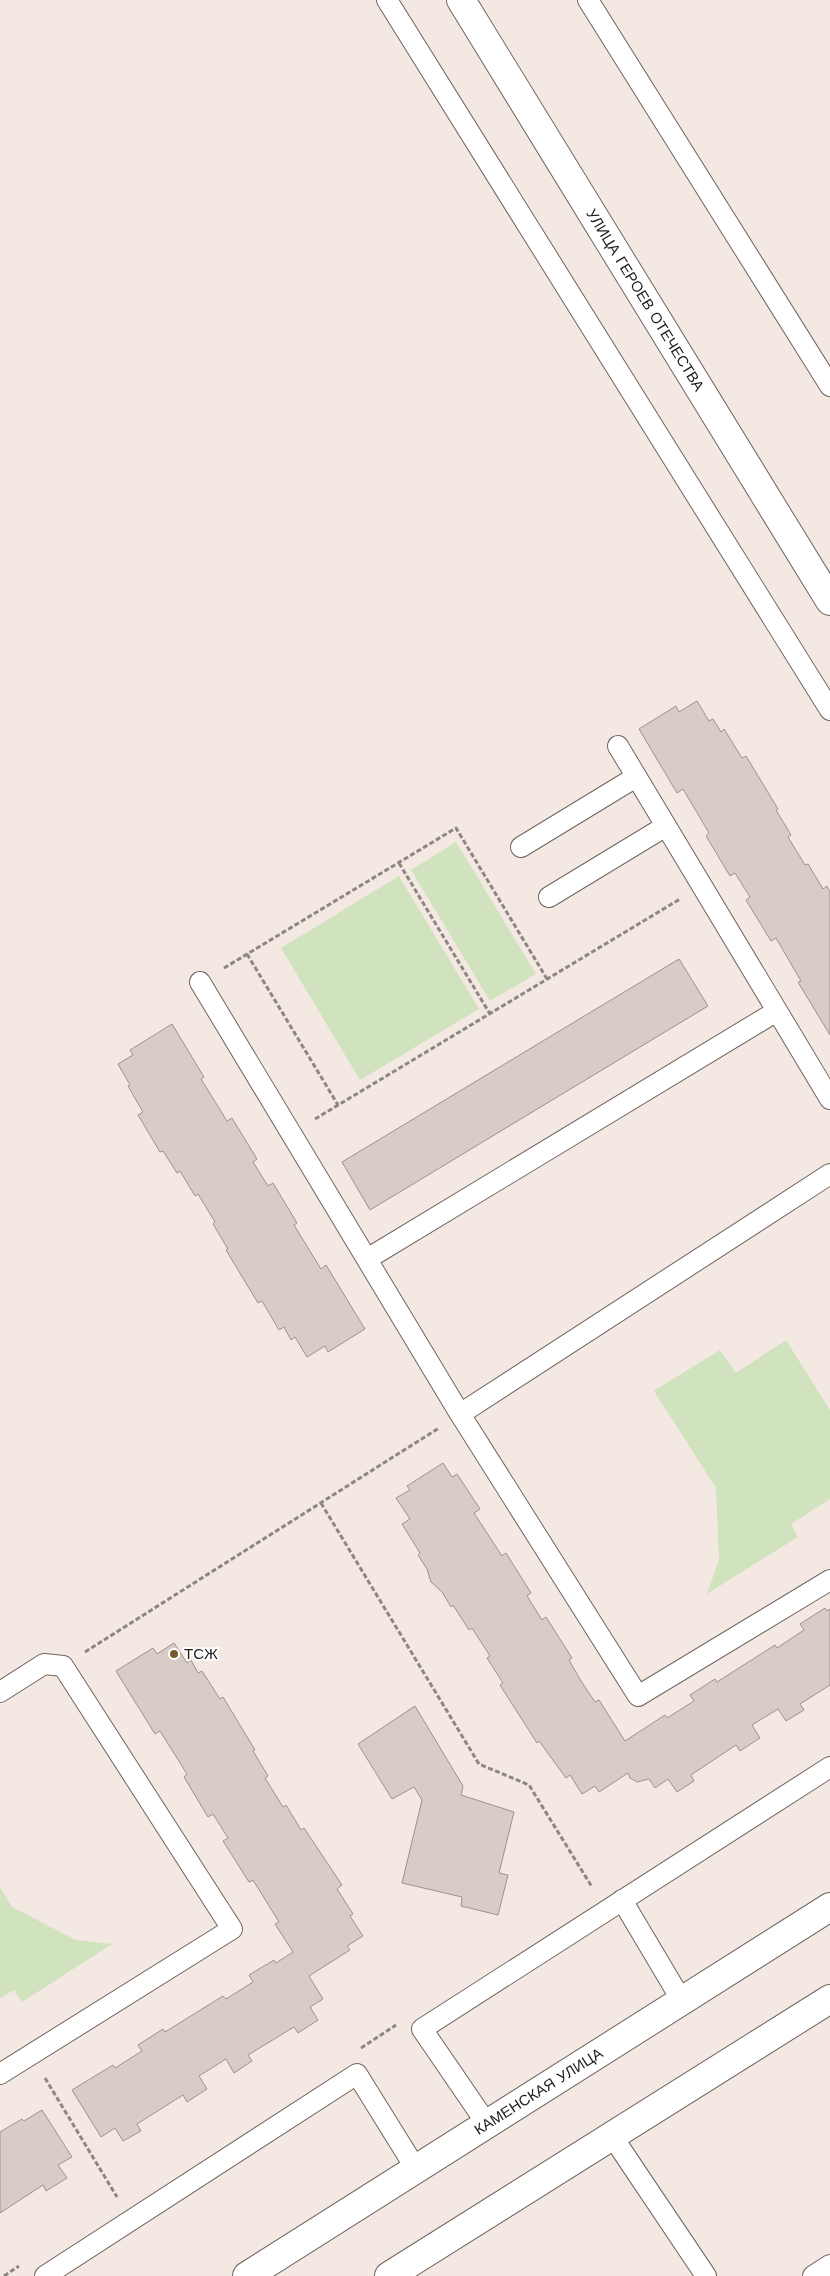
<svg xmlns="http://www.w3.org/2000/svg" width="830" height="2276" viewBox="0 0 830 2276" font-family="'Work Sans',sans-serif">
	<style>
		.green { fill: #d1e3be }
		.building { fill: #d7ccc6; stroke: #9d928d }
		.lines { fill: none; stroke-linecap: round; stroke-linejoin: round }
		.lane-casing { stroke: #6f6560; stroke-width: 22 }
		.street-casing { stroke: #6f6560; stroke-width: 30 }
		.path { stroke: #8d8682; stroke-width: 3; stroke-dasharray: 5 2.5; stroke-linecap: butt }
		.lane { stroke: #fff; stroke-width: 20 }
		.street { stroke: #fff; stroke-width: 28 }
		.poi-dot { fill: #77582d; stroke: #fff; stroke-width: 2 }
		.labels { text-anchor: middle; stroke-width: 4; stroke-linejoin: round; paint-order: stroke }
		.street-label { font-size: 15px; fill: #201c1a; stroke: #fff }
		.poi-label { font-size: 15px; fill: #201c1a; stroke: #fff; text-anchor: start }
	</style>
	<rect width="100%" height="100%" fill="#f3e8e2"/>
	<!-- green -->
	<path class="green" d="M456,842L536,974L490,1001L411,870Z
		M399,876L479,1009L360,1080L281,948Z
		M786,1340L830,1410V1499L791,1524L798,1537L707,1594L719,1559L716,1488L654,1391L720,1350L736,1373Z
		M0,1887L12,1907L76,1940L112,1944L22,2002L14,1990L0,1998Z"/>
	<!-- building -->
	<path class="building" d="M697,701L709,721L713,719L721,732L724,729L742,758L746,756L778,809L776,810L791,835L788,837L805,865L808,864L823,889L827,886L830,892V1035L798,982L801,981L776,938L771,941L746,900L750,897L735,873L730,876L706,836L709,833L683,789L677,793L639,729L676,706L679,712Z
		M679,959L708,1006L370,1210L342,1162Z
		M172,1024L204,1077L201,1079L227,1121L232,1118L257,1159L253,1162L268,1186L273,1183L297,1223L294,1225L321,1269L326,1265L365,1329L328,1352L325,1346L307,1357L295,1337L291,1340L284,1327L279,1330L262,1301L258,1303L226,1250L228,1249L213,1224L215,1222L198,1194L195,1196L180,1171L177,1173L163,1151L160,1152L138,1115L143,1112L128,1086L130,1085L118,1064L133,1055L130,1050Z
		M443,1463L452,1477L457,1474L480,1509L474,1513L502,1556L506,1553L531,1593L527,1596L542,1620L546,1617L572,1658L569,1660L581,1681L595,1702L599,1700L625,1741L665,1715L667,1718L694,1701L690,1695L715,1679L717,1682L775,1645L777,1648L804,1630L800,1624L825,1608L827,1611L830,1609V1685L800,1704L804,1710L786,1721L778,1709L752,1725L760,1738L740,1751L736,1745L691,1775L694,1781L677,1792L668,1779L655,1788L649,1779L637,1782L630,1778L628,1773L599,1792L595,1786L582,1794L570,1775L566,1778L539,1741L537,1743L500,1685L503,1683L487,1658L490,1656L472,1628L469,1630L453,1605L451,1607L442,1592L431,1582L427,1569L418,1555L420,1553L402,1524L410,1519L396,1498L410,1490L407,1486Z
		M174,1643L187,1663L191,1660L198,1673L202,1671L220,1699L223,1697L255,1750L253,1751L268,1776L265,1778L283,1807L286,1805L301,1830L304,1828L342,1885L337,1889L353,1914L350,1916L363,1936L347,1946L350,1950L309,1976L323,1999L310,2007L318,2020L298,2033L294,2027L248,2055L252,2061L234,2073L226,2059L199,2076L207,2089L187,2102L183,2095L137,2124L141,2131L123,2141L115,2128L101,2137L72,2090L113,2065L115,2068L142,2051L138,2045L163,2029L165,2032L223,1996L226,1999L253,1982L249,1975L274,1960L276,1963L293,1952L275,1924L279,1922L253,1880L249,1882L223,1841L228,1838L213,1814L208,1817L184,1777L187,1774L160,1731L155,1734L116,1671L153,1648L157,1654Z
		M415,1706L463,1786L461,1795L514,1812L499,1873L508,1875L498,1915L461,1906L462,1897L402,1883L422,1800L414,1787L392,1799L358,1744Z
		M42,2110L72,2157L58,2165L67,2178L46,2191L43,2185L0,2213V2132L22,2119L24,2121Z"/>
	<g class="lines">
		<defs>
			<path id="lane" d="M387,0L830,710
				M588,0L830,386
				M618,746L830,1099
				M521,847L636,777
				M549,897L666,826
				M200,982L460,1414
				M830,1174L460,1414L638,1696L830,1580
				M367,1259L777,1011
				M0,1692L44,1664L63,1666L232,1929L0,2074
				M622,1900L682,2001
				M487,2124L422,2029L830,1767
				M612,2136L706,2276
				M45,2276L357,2074L416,2169
				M813,2276L830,2265"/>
			<g id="street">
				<path id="s1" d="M461,0L830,601"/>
				<path id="s2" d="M247,2276L830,1907"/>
				<path d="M389,2276L830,1999"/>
			</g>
		</defs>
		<!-- lane casing -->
		<use href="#lane" class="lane-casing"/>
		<!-- street casing -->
		<use href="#street" class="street-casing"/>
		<!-- path -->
		<path class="path" d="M399,863L490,1014
			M247,954L338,1105
			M224,968L456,828L547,979
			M315,1119L680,899
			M321,1503L479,1764L529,1785L592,1887
			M85,1652L439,1428
			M361,2048L396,2025
			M45,2078L117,2197
			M4,2276L19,2266"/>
		<!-- lane -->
		<use href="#lane" class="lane"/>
		<!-- street -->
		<use href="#street" class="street"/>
	</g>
	<!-- markers -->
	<circle class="poi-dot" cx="174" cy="1654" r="5"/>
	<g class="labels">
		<!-- street labels -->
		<g class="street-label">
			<text dy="5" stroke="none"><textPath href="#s1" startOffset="352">УЛИЦА ГЕРОЕВ ОТЕЧЕСТВА</textPath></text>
			<text dy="5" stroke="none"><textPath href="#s2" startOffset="345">КАМЕНСКАЯ УЛИЦА</textPath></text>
		</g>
		<!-- poi labels -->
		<g class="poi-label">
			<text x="184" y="1659">ТСЖ</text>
		</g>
	</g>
</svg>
